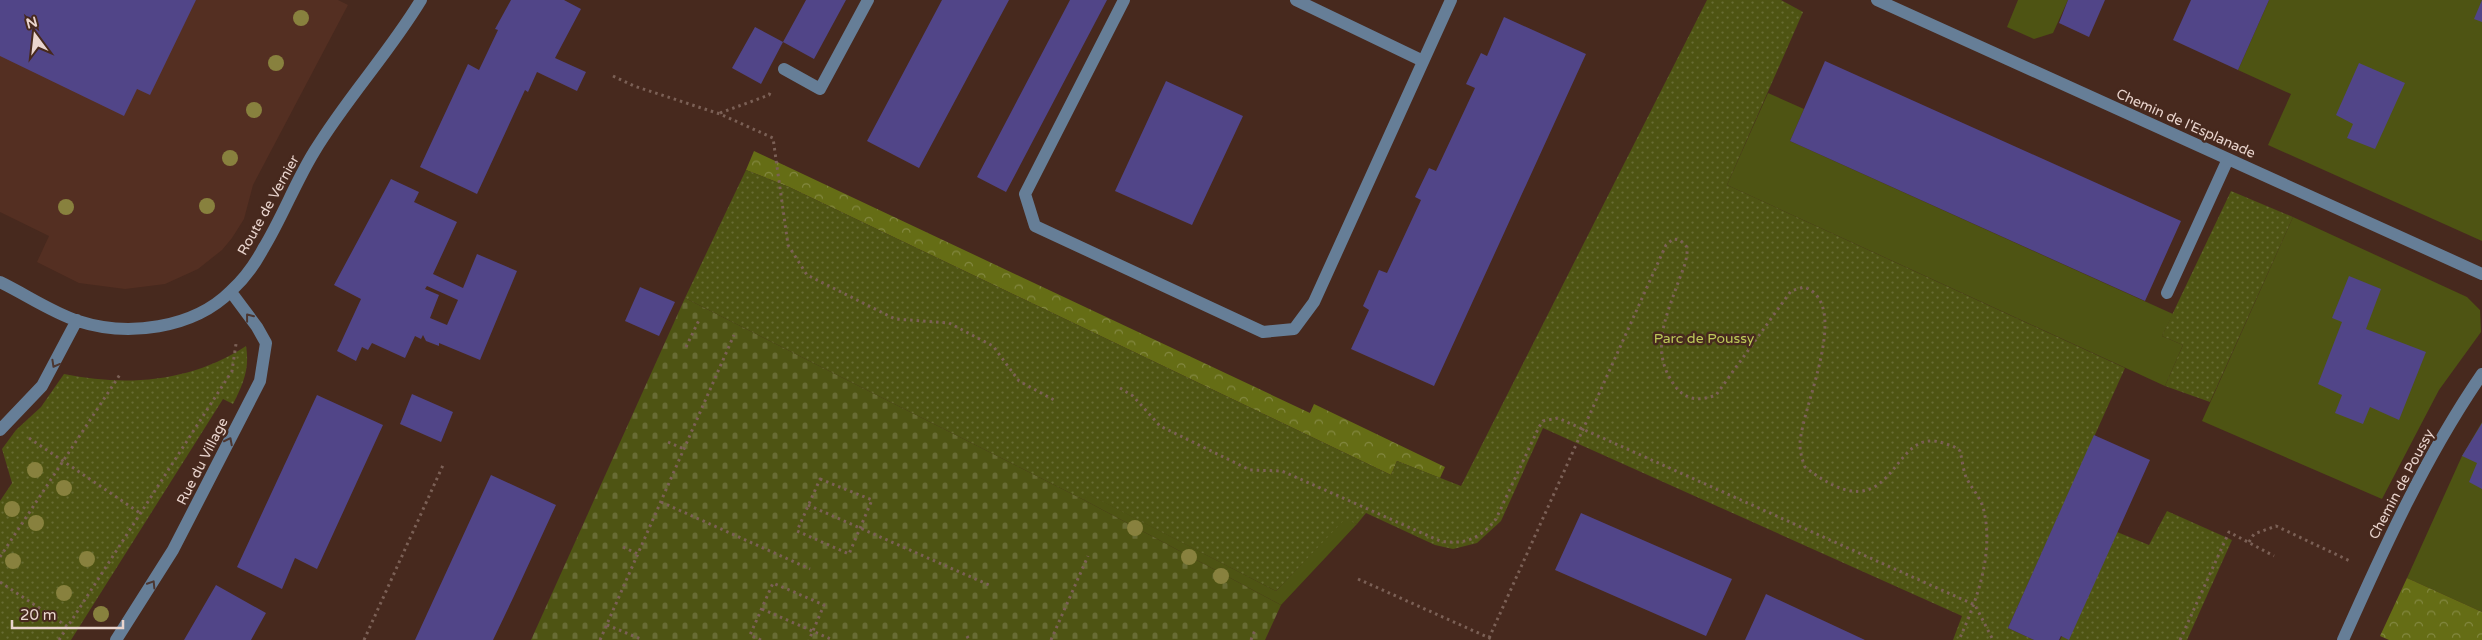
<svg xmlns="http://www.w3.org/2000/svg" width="2482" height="640" viewBox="0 0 2482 640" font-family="'Varela Round',sans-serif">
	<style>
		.built { fill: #542f22 }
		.green { fill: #4e5413 }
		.forest { fill: url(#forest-crowns) }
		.cemetery { fill: url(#cemetery-stones) }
		.park { fill: url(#park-dots) }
		.building { fill: #514588; fill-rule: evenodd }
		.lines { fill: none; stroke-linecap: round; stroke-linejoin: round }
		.path { stroke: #7b6056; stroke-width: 3; stroke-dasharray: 2.5 4; stroke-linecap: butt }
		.minor { stroke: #667e97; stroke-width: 12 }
		.tree { fill: #88813e }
		.oneway { stroke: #4c3630 }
		.labels { text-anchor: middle; stroke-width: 5; stroke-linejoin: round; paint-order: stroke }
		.street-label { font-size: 14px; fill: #ead5ce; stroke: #47291e }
		.park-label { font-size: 14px; fill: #bdc959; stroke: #47291e }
	</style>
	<defs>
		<pattern id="forest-crowns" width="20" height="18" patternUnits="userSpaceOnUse" patternTransform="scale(1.25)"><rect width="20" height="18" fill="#656d15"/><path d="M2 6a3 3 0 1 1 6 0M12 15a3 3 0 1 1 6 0" fill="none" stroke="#838841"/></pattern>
		<pattern id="cemetery-stones" width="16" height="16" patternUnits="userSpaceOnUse" patternTransform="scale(1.25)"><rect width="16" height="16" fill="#4e5413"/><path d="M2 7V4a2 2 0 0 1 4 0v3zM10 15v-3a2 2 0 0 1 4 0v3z" fill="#686c34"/></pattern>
		<pattern id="park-dots" width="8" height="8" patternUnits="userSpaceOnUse" patternTransform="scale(1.25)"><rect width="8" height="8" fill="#4e5413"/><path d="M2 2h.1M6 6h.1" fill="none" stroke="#686c34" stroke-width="1.8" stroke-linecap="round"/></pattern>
	</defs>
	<rect width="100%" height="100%" fill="#47291e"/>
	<!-- built -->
	<path class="built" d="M0,0H338L348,5L253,185L244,219L232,238L222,250L198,269L165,284L125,289L79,283L37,262L49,236L0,212Z"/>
	<!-- green -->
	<path class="green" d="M2018,0H2068L2053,33L2034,39L2007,27Z
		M2269,0H2482V241L2268,145L2291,94L2238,70Z
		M1768,93L1804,109L1790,141L2173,314L2162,336L2183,345L2165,386L1727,185Z
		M2293,217L2467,297L2480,310L2481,332L2439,390L2382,499L2202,421Z
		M2482,422V612L2407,578L2462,456Z
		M1087,493L1276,591L1345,518L1357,524L1281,605L1084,500Z"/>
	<!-- forest -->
	<path class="forest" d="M754,151L1310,413L1314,404L1445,467L1440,478L1397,461L1391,475L789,187L746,170Z
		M2407,578L2482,612V640H2389L2380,636Z"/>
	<!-- cemetery -->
	<path class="cemetery" d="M685,298L1084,500L1281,605L1265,640H531Z"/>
	<!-- park -->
	<path class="park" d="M1707,0H1781L1803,12L1727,185L2125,368L2008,628L2034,640H1953L1962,616L1543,428L1501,521L1477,543L1453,549L1435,545L1366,513L1357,524L1345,519L1276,591L1088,494L1084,500L685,298L746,170L789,187L1391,475L1397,461L1461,486Z
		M2231,191L2293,217L2210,402L2165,386L2183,345L2162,336Z
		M246,346C250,369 243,384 233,404L223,399L71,640H0V501L12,483L2,449L16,430L41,407L64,374C127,387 191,382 246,346Z
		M2167,511L2232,540L2187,640H2060L2117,532L2149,545Z"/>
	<!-- building -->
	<path class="building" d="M0,0H196L150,95L137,89L124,116L0,56Z
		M511,0H564L581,9L555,58L586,72L577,91L537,72L528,92L525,90L477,194L420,167L468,64L479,70L498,30L495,29Z
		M806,0H846L814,59L783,42L761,84L732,68L755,27L783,42Z
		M942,0H1009L919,168L867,141Z
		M1070,0H1107L1006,192L977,177Z
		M2068,0H2105L2089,37L2059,23Z
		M2191,0H2269L2238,70L2173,40Z
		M2482,0V22L2474,19Z
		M1504,17L1586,54L1434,386L1351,349L1369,310L1363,306L1379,270L1387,273L1421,200L1415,197L1429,168L1436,171L1475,88L1466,84L1481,53L1487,56Z
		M1825,61L2181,221L2145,301L1790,141Z
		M2359,63L2405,83L2375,149L2347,138L2353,124L2336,115Z
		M1166,81L1243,116L1192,225L1115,191Z
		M391,179L419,192L414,202L457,222L433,274L463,288L477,254L517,271L480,360L439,343V346L426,341L423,335L421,339L415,336L405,358L372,343L368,350L362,347L356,361L337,351L361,299L334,285ZM427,286L458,300L447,325L430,318L439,295L425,289Z
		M2349,276L2381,289L2366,329L2426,352L2399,420L2370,407L2363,424L2335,413L2342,395L2318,384L2342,322L2332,318Z
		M640,287L675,302L659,336L625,321Z
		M412,394L453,412L441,442L400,424Z
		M317,395L383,425L317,569L295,558L282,589L237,567Z
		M2482,423V489L2469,482L2477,463L2462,456Z
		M2094,435L2150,460L2069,640L2061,636L2059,640H2034L2008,628Z
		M491,475L556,505L514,596L493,640H415Z
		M1581,513L1732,579L1706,636L1555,570Z
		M216,585L266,613L251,640H184Z
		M1766,594L1865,640H1745Z"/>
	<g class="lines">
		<!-- path -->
		<path class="path" d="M613,76L634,86L720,114L773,138L788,245L807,275L895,319L949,323L993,346L1019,381L1054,400
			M720,113L769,95L771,91
			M686,347L700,318
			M1120,388L1133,396L1160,426L1250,470L1282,471L1440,541C1465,545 1480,539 1496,519L1539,427L1543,421L1558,418L1975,605L1993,640
			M29,438L140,513
			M668,442L684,449
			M820,479L872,500L849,554L797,531Z
			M661,502L810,569
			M808,505L989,585
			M2249,542L2254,534L2276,526L2350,561
			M623,547L638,554
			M0,557L121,373
			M1358,579L1494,640
			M0,582L68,627
			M762,609L833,640
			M607,625L643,640
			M967,636L969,640
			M1489,638L1666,245L1673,239L1680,240L1687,247C1688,259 1683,269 1679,280C1666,317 1649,351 1675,386C1686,401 1700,401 1716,395L1791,291L1804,287C1853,304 1801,408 1800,444C1800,452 1802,459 1805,467C1898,540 1888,424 1943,443C1949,445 1955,446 1960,451C1962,459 1963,469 1966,477C1971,488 1979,495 1983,507C1995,552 1977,600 1959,640
			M59,640L232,371L236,344
			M364,640L444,463
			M600,640L734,335
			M761,640L750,635L773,583L824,605L809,640
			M1051,640L1088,556
			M1251,640L1255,630
			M2180,640L2229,532L2274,556"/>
		<!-- minor -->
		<path class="minor" d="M1124,0L1025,194L1035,226L1263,332L1294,329L1314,302L1451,0
			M1296,0L1423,61
			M1877,0L2482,274
			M784,69L820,89L868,0
			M0,282C25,294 51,312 78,321C127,337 193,329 231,291C243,280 255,264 263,249C282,218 295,183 314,152C346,99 389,53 421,0
			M2167,293L2228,159
			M0,430L42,386L77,320
			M116,640L173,550L260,381L266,343L257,327L231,292
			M2343,640C2384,548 2425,457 2482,374"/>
	</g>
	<!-- trees -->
	<g class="tree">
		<circle cx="301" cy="18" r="8"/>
		<circle cx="276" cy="63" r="8"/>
		<circle cx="254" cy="110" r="8"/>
		<circle cx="230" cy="158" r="8"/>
		<circle cx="207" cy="206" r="8"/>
		<circle cx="66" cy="207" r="8"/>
		<circle cx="35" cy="470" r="8"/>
		<circle cx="64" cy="488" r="8"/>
		<circle cx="12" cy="509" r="8"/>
		<circle cx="36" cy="523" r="8"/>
		<circle cx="1135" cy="528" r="8"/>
		<circle cx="1189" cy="557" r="8"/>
		<circle cx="87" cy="559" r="8"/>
		<circle cx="13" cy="561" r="8"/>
		<circle cx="1221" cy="576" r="8"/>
		<circle cx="64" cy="593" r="8"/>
		<circle cx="101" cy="614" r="8"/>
	</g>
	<!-- one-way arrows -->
	<defs><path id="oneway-chevron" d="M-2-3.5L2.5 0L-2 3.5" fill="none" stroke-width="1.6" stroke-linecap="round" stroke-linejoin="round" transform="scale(1.25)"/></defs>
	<g class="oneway">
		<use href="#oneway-chevron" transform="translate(249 317) rotate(-128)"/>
		<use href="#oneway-chevron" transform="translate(55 364) rotate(119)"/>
		<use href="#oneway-chevron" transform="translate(229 441) rotate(-63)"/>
		<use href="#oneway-chevron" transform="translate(152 584) rotate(-58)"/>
	</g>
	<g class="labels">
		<!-- street labels -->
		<g class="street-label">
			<text transform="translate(2186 123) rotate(24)" y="5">Chemin de l'Esplanade</text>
			<text transform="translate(268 205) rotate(-61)" y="5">Route de Vernier</text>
			<text transform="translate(202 461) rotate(-63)" y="5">Rue du Village</text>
			<text transform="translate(2401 484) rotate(-62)" y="5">Chemin de Poussy</text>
		</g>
		<!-- park labels -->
		<g class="park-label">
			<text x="1704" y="343">Parc de Poussy</text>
		</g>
	</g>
	<!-- north arrow -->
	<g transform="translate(35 35) rotate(345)" stroke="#47291e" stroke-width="4" paint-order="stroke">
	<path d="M0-4L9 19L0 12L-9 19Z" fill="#ead5ce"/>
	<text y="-8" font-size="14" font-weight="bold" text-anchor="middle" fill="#ead5ce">N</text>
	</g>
	<!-- scale -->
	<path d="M12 620v8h111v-8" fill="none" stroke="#ead5ce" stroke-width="2.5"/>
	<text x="20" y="620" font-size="15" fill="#ead5ce" stroke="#47291e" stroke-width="4" paint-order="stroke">20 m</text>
</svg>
